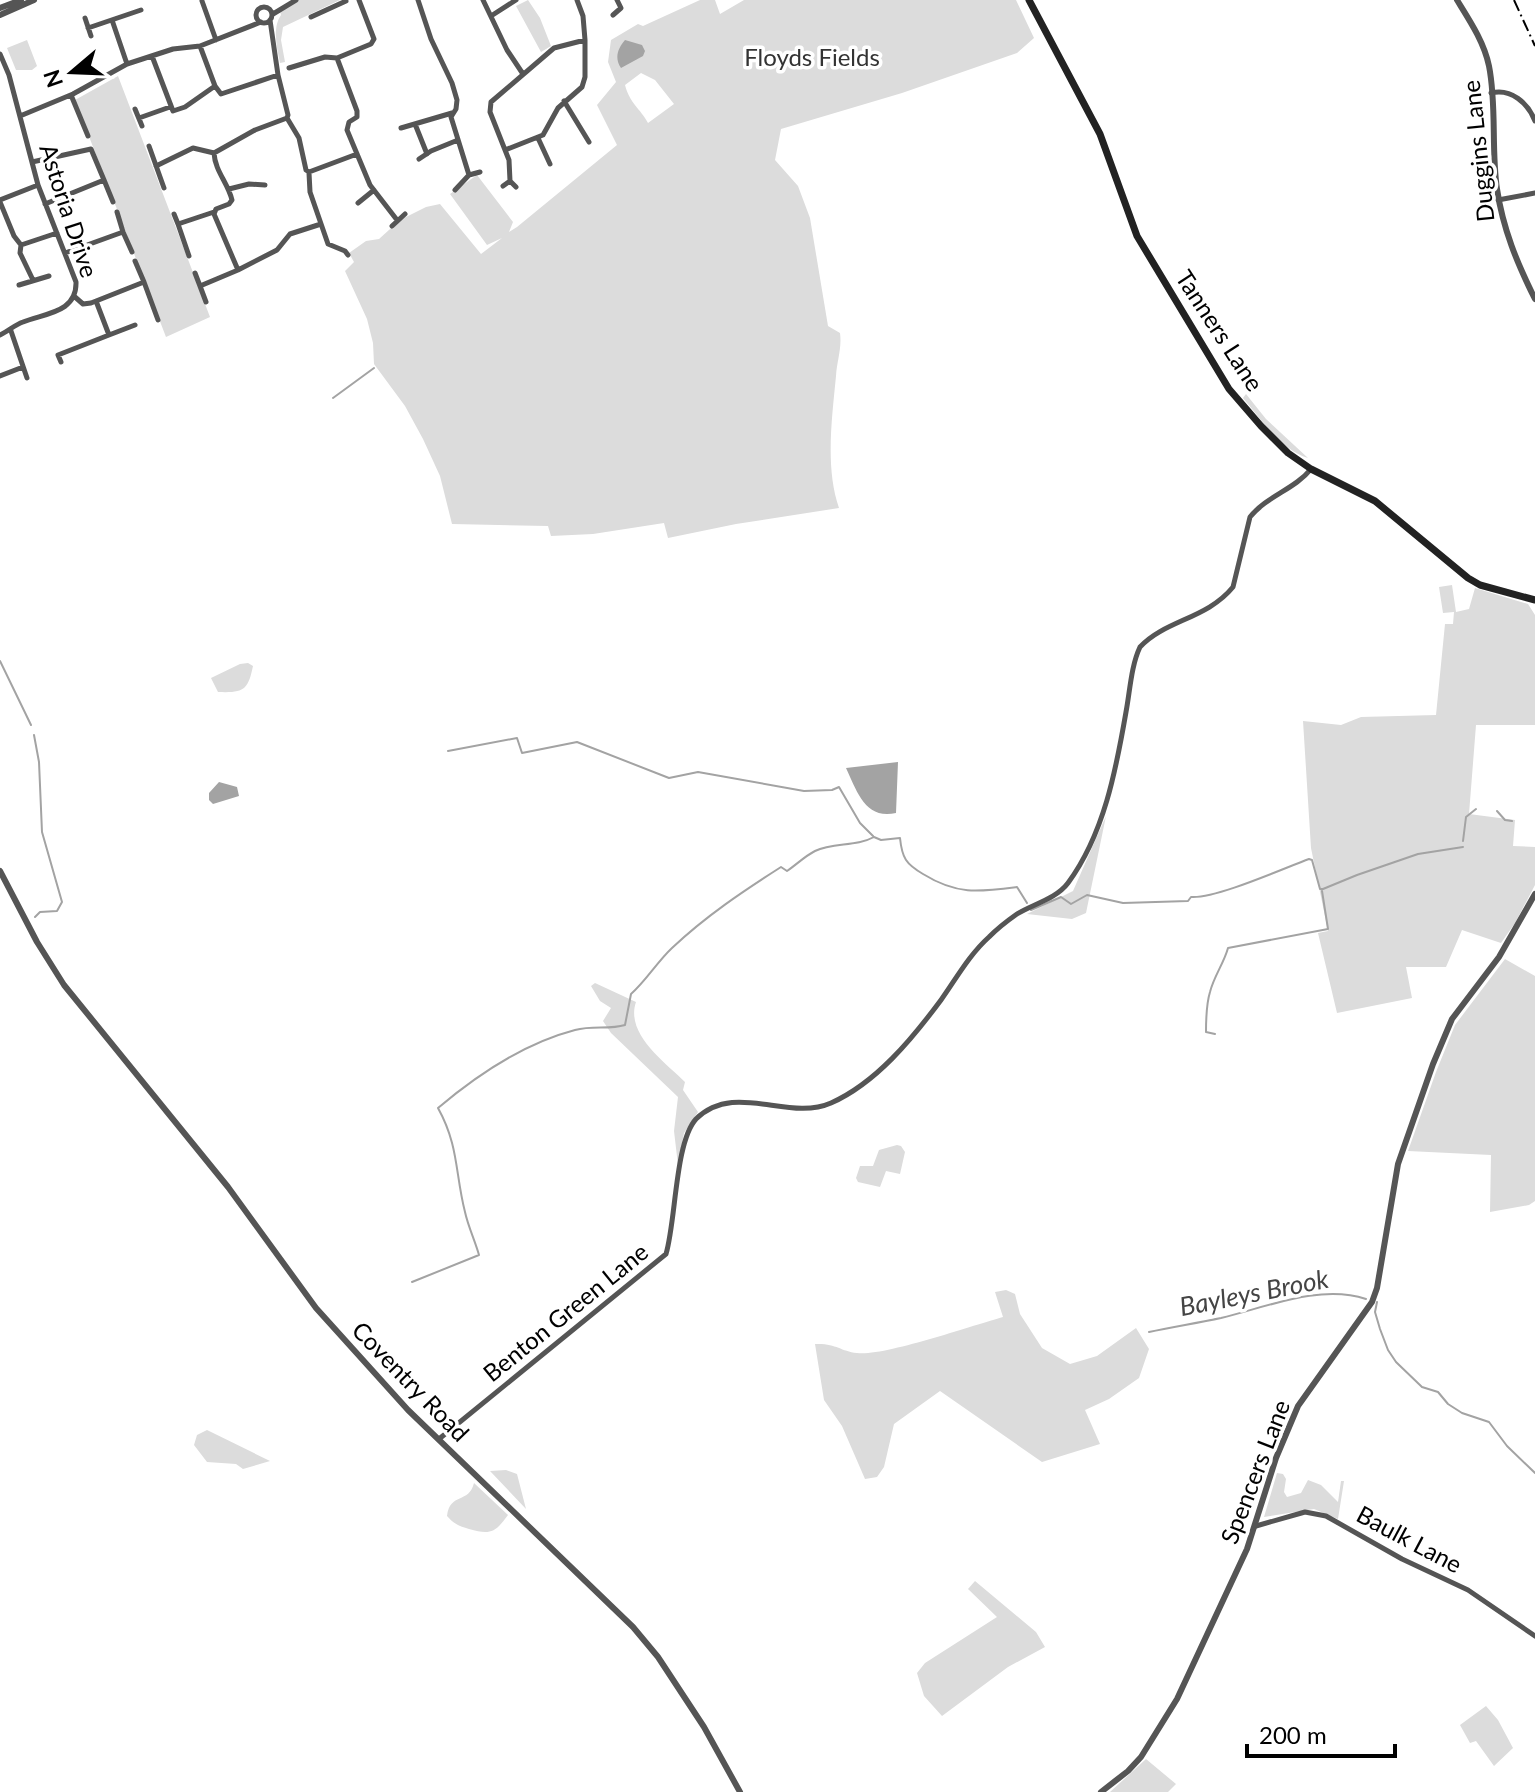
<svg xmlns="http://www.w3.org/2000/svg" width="1535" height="1792" viewBox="0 0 1535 1792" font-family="Lato,sans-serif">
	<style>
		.green { fill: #dcdcdc; fill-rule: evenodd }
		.water { fill: #a3a3a3 }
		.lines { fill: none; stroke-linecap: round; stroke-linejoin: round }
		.stream { stroke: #a3a3a3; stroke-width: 2 }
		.minor { stroke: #555; stroke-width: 5 }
		.tertiary { stroke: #555; stroke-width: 6 }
		.secondary { stroke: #222; stroke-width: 7 }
		.rail { stroke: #000; stroke-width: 2; stroke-dasharray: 12 4 2 4; stroke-linecap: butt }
		.labels { text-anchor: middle; stroke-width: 7; stroke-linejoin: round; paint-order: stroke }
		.park-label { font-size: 24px; fill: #333; stroke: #fff }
		.street-label { font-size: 24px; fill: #000; stroke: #fff }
		.water-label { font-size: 26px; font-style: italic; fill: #444; stroke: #fff }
	</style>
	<rect width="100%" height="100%" fill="#fff"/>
	<!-- green -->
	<path class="green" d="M299,0H340L283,27L281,40L285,62L280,63C277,48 272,28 281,15L280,11Z
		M528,0L540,18L551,46L541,52L516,6Z
		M700,0H715L720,14L744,0H1016L1034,38L1017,53L902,93L781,129L775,160L798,186L810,218L828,326L840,333C842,348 837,361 836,376C832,418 825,468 839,508L736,524L668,538L664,523L593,534L551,536L548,526L452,524L440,476L423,439L405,406L374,364L373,343L367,319L345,271L354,262L349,253L366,241L379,239L400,220L426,207L440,204L481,254L502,238L487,245L450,194L477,175L513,222L509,232L517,227L617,145L597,105L616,82L608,62L611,40L638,24L643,26ZM641,73L655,80L674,104L648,123C640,108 630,104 625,85Z
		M27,40L37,66L32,70H16L7,48Z
		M118,76L210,317L166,337L75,100Z
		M1246,394L1266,419L1308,458C1282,451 1260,418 1243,398Z
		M1452,585L1456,612L1469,609L1475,588L1528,604L1535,615V725H1476L1469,814L1515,820L1513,846L1535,847V885L1515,923L1501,943L1462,930L1446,967H1406L1412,998L1337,1013L1318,933L1328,931L1311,848L1303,721L1341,725L1361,717L1436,715L1445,624H1453L1454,612L1443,613L1439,587Z
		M248,663L253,666C248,690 244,693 218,692L211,678L240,664Z
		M1106,816L1086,913L1072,919L1027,914L1073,891Z
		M1505,959L1535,976V1201L1529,1205L1490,1212L1491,1155L1408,1151L1436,1072L1455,1025Z
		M595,983L636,1002C625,1034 665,1062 685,1082L683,1090L698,1112L684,1133L678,1165L674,1131L678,1097L611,1033L603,1021L611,1008L600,1001L591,986Z
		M897,1145L901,1146L905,1152L900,1174L886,1171L880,1187L858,1182L856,1178L860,1166H873L879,1150Z
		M1006,1290L1015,1294L1020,1314L1042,1348L1070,1364L1097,1356L1136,1328L1149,1349L1139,1378L1109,1399L1085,1410L1100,1444L1042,1462L940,1391L894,1424L884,1467L877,1477L865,1479L842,1426L824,1400L815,1344C836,1343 840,1351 857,1353C882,1357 974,1325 1003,1317L995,1292Z
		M207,1430L270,1461L243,1469L236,1464L207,1462L194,1445L197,1435Z
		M506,1470L517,1474L526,1509L490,1471Z
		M1277,1473L1283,1474L1286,1479L1284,1492L1287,1497L1301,1493L1308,1480L1321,1485L1338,1502L1341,1481H1344L1338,1519L1314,1509L1264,1517Z
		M474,1483L508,1515C495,1533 490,1535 469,1529C459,1526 454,1524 447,1516C450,1492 469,1504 474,1483Z
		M975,1581L1036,1632L1045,1647L1008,1667L942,1716L924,1696L917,1673L925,1663L997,1617L968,1589Z
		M1486,1706L1498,1720L1513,1748L1494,1766L1476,1741L1470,1743L1460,1725Z
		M1146,1759L1176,1784L1168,1792H1110Z"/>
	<!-- water -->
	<path class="water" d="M625,40L642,45L645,51L643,56L621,68C614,58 618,48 625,40Z
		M898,762L896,813C865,820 857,791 846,768Z
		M219,782L237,787L239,796L213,804L209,800V793Z"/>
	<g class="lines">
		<!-- stream -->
		<path class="stream" d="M333,398L374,368
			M0,661L31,725
			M34,735L39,762L42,832L62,902L57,911L40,912L35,917
			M448,751L517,738L522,753L577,742L669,778L698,772L804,791L832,790L839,787L860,823L873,836
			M1497,811L1505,820L1512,821
			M1463,841L1466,817L1476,809
			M1031,910L1061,897L1071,904L1087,895L1123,903L1188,901L1191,897C1215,899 1282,869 1309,859L1312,860L1320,889H1323L1357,875L1418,854L1463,847
			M1215,1034L1206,1032C1206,1019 1206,1005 1210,992C1214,976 1224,963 1228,948L1328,929L1322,891
			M412,1282L479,1255C475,1241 468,1226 465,1212C455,1173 459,1146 438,1108C477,1075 525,1043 575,1030C593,1025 609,1030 625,1025L631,994C646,981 657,962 672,948C706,916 742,892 781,867L787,871C796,865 805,856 815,851C833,842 856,847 874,837L881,840L900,838C902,858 906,864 923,874C957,895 978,892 1017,887L1027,903
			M1377,1302L1375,1312L1380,1329L1388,1350L1396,1362L1422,1387L1438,1392L1448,1404L1462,1413L1489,1422L1507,1446L1535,1473
			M1149,1332C1173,1327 1197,1323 1221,1318C1267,1307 1320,1284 1366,1299"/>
		<!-- minor -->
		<path class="minor" d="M359,0L374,39L371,44L337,58L357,111V117L349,122L347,130L370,185L397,220
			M418,0L431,39L452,83L457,100L456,109L451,117L469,175L480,172
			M483,0L507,50L523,74
			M202,1L216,40
			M256 15a8 8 0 1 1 16 0a8 8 0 1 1-16 0Z
			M273,14L296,0
			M613,15L621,8L617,0
			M491,16L516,0
			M311,17L346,1
			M85,18L91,36
			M112,20L127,64
			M270,20L278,75L288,115L287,118L255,130L214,153C215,171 228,183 232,200L229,204L216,209L214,214L238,270L277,250L290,234L321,224
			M88,28L141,10
			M200,46L215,86L221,94L278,75
			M0,54L9,75L38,185L76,282C77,313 45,313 23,322C14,325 9,331 0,335
			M152,56L173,111L185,107L215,86
			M289,68L325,57L337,58
			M1491,93C1511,88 1528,103 1535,121
			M71,95L88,136
			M564,101L589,142
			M135,109L142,126
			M20,116L73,94L127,64L173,49L200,46L261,22
			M139,118L170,107
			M287,118L299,138L306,170L309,172L357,154
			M415,124L427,154
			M401,128L452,113
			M538,138L550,164
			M149,146L164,188
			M505,150L543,135L558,108L582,87L585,77V40L583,16L577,0
			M419,159L431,151L458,140
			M32,162L91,149L104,180L45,204
			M156,166L193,148L214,153
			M309,173L310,192L328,244L345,251L348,255
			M104,180L113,202
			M510,181L509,160L490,112L491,102L554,48L585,40
			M503,186L510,181L516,187
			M229,189L249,184L265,185
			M455,190L469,175
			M0,200L38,185
			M1498,200L1535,193
			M0,202L14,236L21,245L57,233
			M358,203L374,190
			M174,214L178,224L214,212
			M178,224L189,256
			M392,226L405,214
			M123,232L132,252
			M21,245L20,253L33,280
			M65,253L123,232L117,212
			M135,261L144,282
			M195,273L200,286
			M19,285L49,276
			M75,297L83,304L91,303L144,282L158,320
			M206,302L200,286L238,270
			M11,331L27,378
			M109,335L135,325
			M61,362L58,355L109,335L96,301
			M0,376L23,367
			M439,1439L666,1254C676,1221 675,1142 696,1119C735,1081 788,1122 831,1103C876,1083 912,1039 941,1000C956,979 969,955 989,937C997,929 1007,921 1017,914C1033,904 1056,899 1068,883C1104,834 1116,770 1126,712C1130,691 1131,666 1140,647C1165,620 1207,619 1233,587L1250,517C1267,496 1295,489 1311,469
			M1256,1526L1305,1512L1326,1516L1402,1559L1468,1590L1535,1636"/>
		<!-- tertiary -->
		<path class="tertiary" d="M1457,0C1470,21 1484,42 1489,66C1497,106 1491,149 1497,189C1503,229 1517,263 1535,299
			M0,8L21,0
			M0,15L34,0
			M0,871L37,942L64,985L228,1187L316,1308L408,1410L633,1627L658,1657L704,1727L740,1792
			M1101,1792L1128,1771L1141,1757L1177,1699L1247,1549L1276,1458L1298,1406L1372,1302L1377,1288L1398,1164L1433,1064L1452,1019L1499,957L1535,894"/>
		<!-- secondary -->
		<path class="secondary" d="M1029,0L1100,134L1137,236L1229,389L1261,426L1288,453L1311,469L1375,501L1468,578L1480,585L1535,600"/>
		<!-- rail -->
		<path class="rail" d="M1514,0L1535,46"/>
	</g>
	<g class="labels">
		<!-- park labels -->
		<g class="park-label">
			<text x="812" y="66">Floyds Fields</text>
		</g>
		<!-- street labels -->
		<g class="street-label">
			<text transform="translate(1479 151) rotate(-96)" y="8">Duggins Lane</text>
			<text transform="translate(68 211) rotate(72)" y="8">Astoria Drive</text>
			<text transform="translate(1219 331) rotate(57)" y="8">Tanners Lane</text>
			<text transform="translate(566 1313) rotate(-39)" y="8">Benton Green Lane</text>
			<text transform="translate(410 1382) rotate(46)" y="8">Coventry Road</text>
			<text transform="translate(1256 1472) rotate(-69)" y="8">Spencers Lane</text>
			<text transform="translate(1409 1540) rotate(28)" y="8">Baulk Lane</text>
		</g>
		<!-- water labels -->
		<g class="water-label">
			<text transform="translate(1254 1293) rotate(-11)" y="9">Bayleys Brook</text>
		</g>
	</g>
	<!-- north arrow -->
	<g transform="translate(72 72) rotate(251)" stroke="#ffffff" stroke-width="6" paint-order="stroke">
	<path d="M0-6L14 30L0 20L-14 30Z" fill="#000000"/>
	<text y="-12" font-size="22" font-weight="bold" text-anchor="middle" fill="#000000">N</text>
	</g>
	<!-- scale -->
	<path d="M1247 1744v12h148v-12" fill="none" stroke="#000000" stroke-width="4"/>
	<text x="1259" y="1744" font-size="24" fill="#000000" stroke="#ffffff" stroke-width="6" paint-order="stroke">200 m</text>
</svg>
